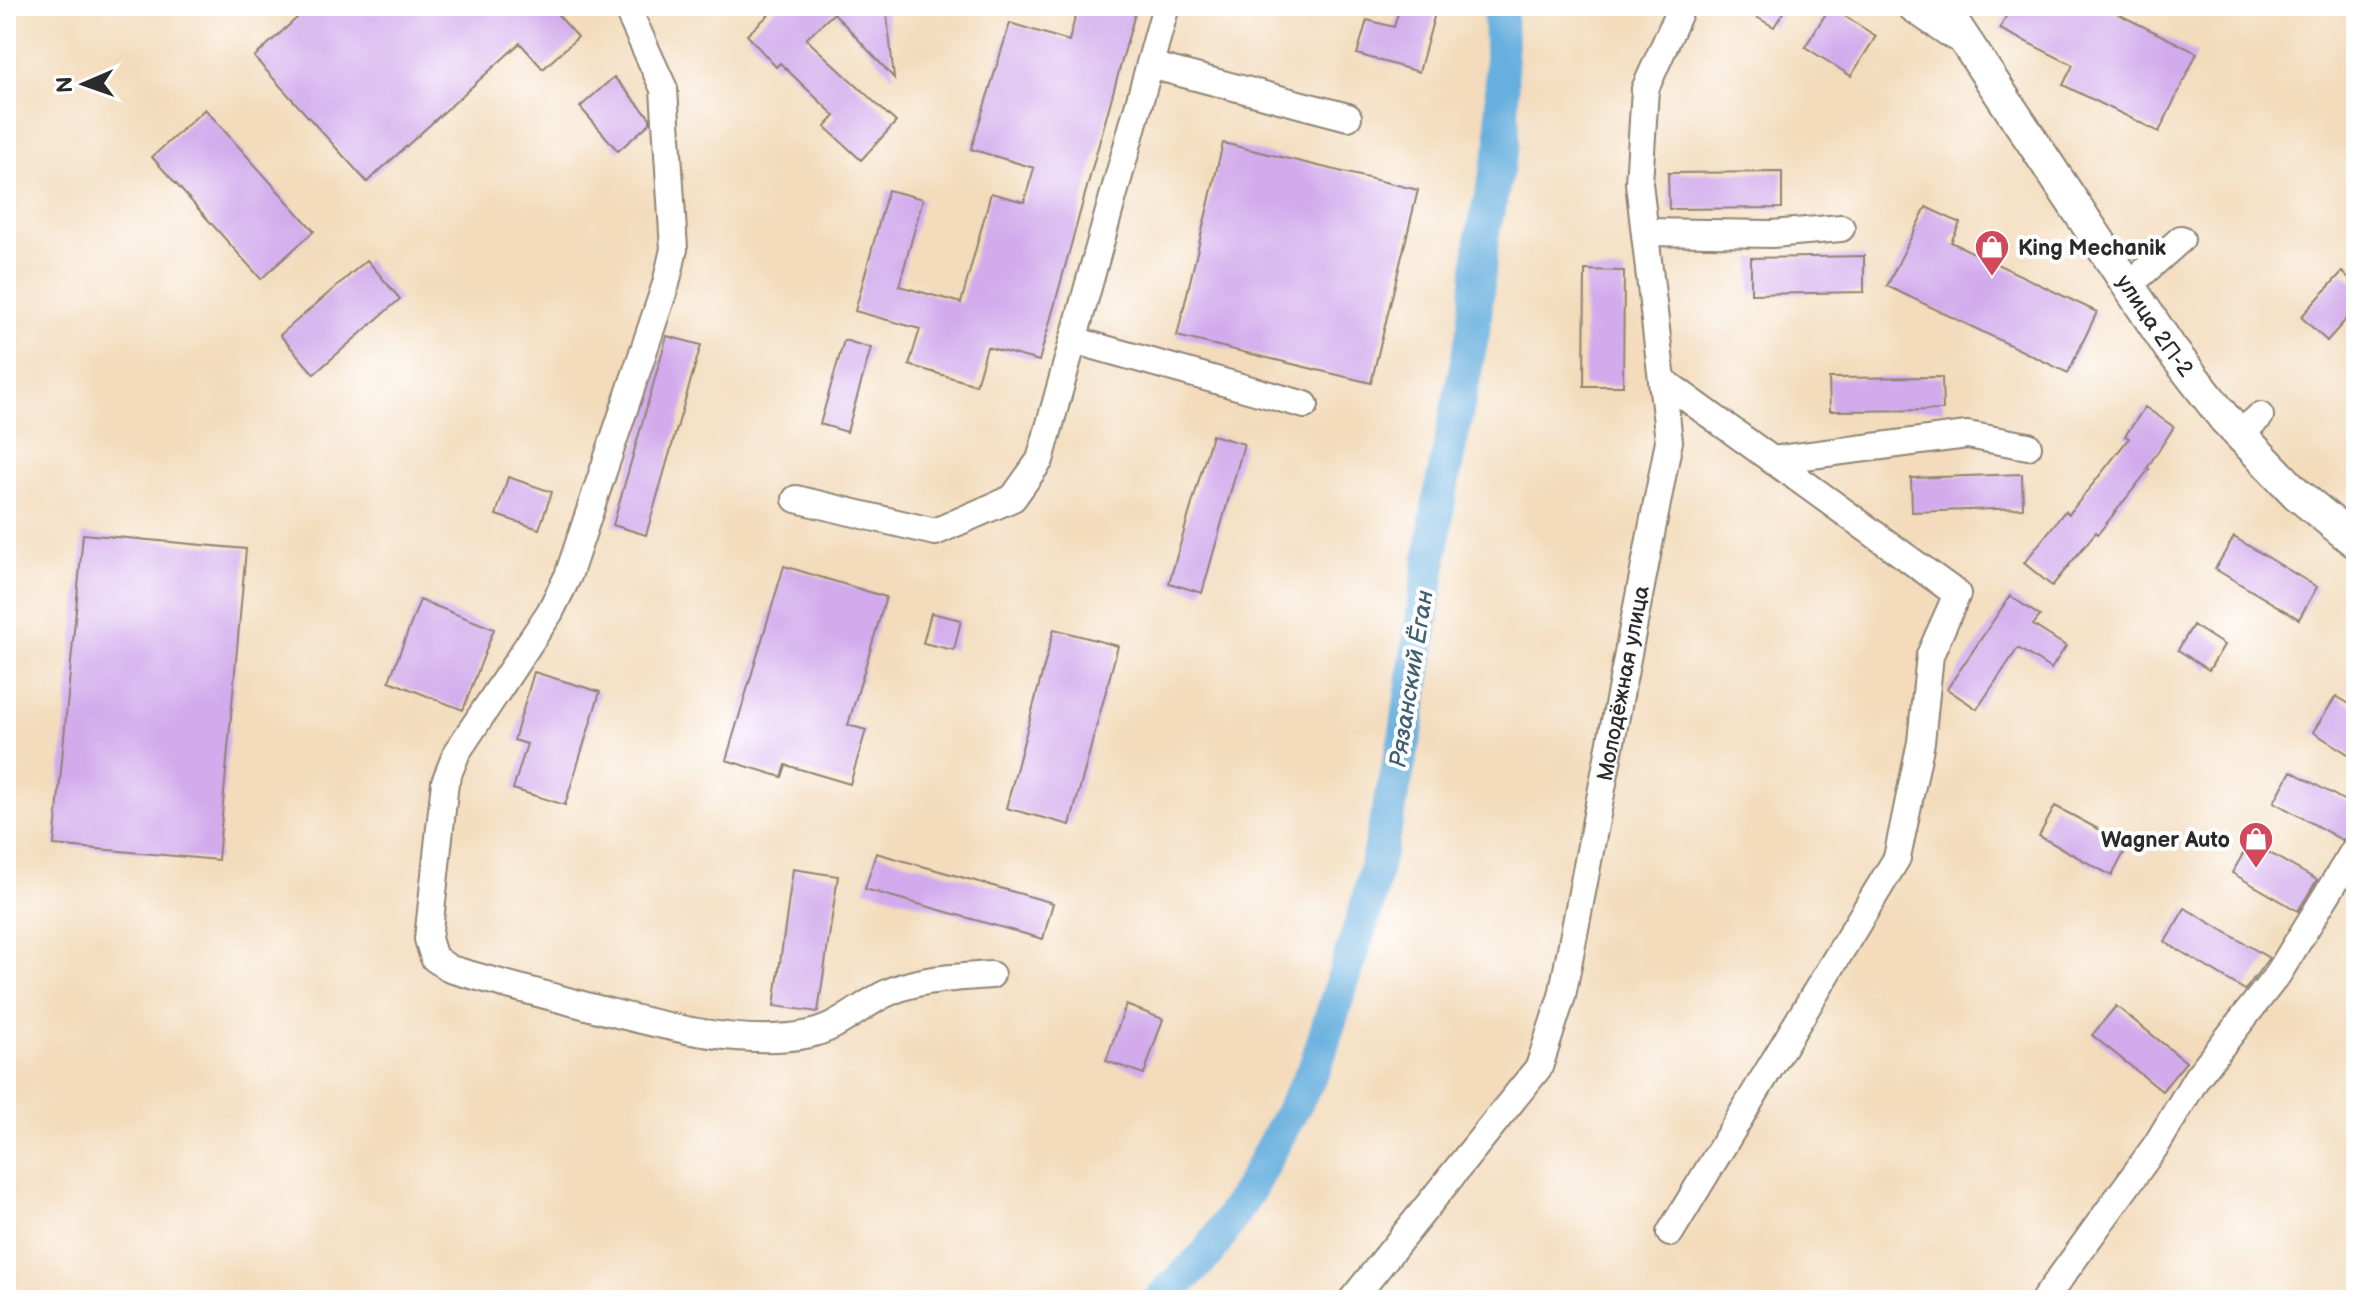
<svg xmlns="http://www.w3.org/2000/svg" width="2362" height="1306" viewBox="0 0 2362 1306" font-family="'Balsamiq Sans',sans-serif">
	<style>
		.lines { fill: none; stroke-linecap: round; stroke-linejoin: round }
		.river { stroke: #66afde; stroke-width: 34 }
		.building { fill: #d3abec }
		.minor-casing { stroke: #8f8373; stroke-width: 30 }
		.major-casing { stroke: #8f8373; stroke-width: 36 }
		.minor { stroke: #fff; stroke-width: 26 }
		.major { stroke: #fff; stroke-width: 32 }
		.labels { text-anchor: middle; stroke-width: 8; stroke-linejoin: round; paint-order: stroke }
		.poi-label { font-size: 22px; font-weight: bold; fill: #2b2b2b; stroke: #fff; text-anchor: start }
		.street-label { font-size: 22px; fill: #2b2b2b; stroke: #fff }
		.water-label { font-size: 24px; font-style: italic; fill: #436073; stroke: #fff }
	</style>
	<rect width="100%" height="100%" fill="#fff"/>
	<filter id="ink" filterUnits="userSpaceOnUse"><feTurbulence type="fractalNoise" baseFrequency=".0125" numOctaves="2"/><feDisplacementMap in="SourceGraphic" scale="16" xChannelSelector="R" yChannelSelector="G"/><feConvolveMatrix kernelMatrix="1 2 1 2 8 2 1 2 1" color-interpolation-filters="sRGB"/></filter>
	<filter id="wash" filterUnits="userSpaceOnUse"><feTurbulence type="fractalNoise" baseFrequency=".006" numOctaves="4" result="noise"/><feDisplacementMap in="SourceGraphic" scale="32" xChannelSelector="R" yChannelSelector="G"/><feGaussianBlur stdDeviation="1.8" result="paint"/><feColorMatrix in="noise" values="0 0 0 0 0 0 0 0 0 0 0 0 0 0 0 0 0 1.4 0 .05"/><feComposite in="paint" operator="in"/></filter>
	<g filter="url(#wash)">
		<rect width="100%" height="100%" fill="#f3dbbb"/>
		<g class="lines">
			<!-- river -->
			<path class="river" d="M1160,1300L1208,1253L1250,1188L1315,1067L1368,902L1406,733L1439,500L1474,327L1482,237L1503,143L1500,6"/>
		</g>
		<g id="blocks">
			<!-- building -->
			<path class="building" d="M310,6H550L578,37L543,69L520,43L367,182L254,57Z
				M778,6H886L894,78L834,13L806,39L896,122L861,160L825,127L835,116L780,63L776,67L747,35Z
				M1078,6H1137L1039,361L987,347L976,385L909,365L920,329L855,311L888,190L923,199L899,286L961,303L991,193L1024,202L1034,168L971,149L1010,23L1069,41Z
				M1400,6H1437L1419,72L1357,54L1367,20L1394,27Z
				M1737,6H1787L1774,27Z
				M2011,6H2102L2197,53L2159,132L2063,85L2073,65L2000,29Z
				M1830,7L1876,36L1851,76L1805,47Z
				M614,77L650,118V123L618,151L580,107Z
				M205,109L314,231L261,279L152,157Z
				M1223,143L1418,190L1371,383L1177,336Z
				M1782,172V208L1669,209L1668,173Z
				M1926,207L1960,223L1951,242L2097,312L2068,373L1887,286Z
				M1864,256V292L1751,294V258Z
				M367,260L400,299L314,374L280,335Z
				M1585,270L1624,271L1623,386H1584Z
				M2342,272L2356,284V308L2327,341L2301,317Z
				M667,336L701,345L646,535L613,525Z
				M844,340L871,348L847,432L820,424Z
				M1942,377L1943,410L1830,411L1829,378Z
				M2145,407L2174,427L2147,468L2149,469L2098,534L2096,532L2052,586L2024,563L2065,511L2069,514L2129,438L2125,436Z
				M1212,435L1244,444L1202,593L1169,583Z
				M2022,474L2023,508L1912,512L1911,478Z
				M508,477L552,492L539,529L496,515Z
				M83,534L246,549L218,860L54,845Z
				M2234,537L2317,587L2299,619L2215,569Z
				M784,566L886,597L848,725L866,730L850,784L786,765L782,777L726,760Z
				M2010,596L2040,616L2033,625L2066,646L2051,669L2018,648L1977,709L1947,689Z
				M420,600L494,629L463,710L389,681Z
				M931,613L961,620L954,650L923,643Z
				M2193,625L2224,645L2209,670L2178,650Z
				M1054,629L1118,646L1070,825L1006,808Z
				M534,672L600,692L565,805L513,789L527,744L514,740Z
				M2336,696L2356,708V759L2313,732Z
				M2291,771L2356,807V827L2354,832L2342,840L2274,802Z
				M2055,806L2128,845L2112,876L2039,836Z
				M2250,842L2317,880L2298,911L2232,873Z
				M876,853L1053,903L1043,939L865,889Z
				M793,869L838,876L818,1012L774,1006Z
				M2185,908L2269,958L2245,990L2165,942Z
				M1126,1005L1163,1019L1144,1074L1106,1061Z
				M2116,1006L2186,1062L2162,1091L2092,1035Z"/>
		</g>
	</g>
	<g filter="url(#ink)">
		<use href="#blocks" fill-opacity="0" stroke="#8f8373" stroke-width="2"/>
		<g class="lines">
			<defs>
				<g id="minor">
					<path d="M626,6L664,89L674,249L666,284L568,576L550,612L457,752L445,782L428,939L434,958L450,969C499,983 549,996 598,1009C660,1025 726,1043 790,1037C836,1033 847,1014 883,995C916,978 954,978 991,975"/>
					<path d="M1150,65L1348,117"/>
					<path d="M1645,232L1772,234L1841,228"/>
					<path d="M2128,286L2181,239"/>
					<path d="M1073,340L1305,405"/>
					<path d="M1662,380L1957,594L1930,655L1921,742L1897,858L1670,1233"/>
					<path d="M2240,434L2260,416"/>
					<path d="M1772,460L1967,435L2028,446"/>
					<path d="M796,499L935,532L1013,498L1040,460L1166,6"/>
					<path id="s1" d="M1352,1300L1539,1067L1562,996L1669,441L1639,183L1645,89L1682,6"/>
					<path d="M2044,1300L2157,1144L2197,1077L2278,974L2356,847"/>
				</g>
				<g id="major">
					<path d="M1914,6L1955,34"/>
					<path id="s2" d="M1942,6L2170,348L2225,419L2296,493L2356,542"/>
				</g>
			</defs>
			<!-- minor casing -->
			<use href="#minor" class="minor-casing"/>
			<!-- major casing -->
			<use href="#major" class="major-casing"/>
			<!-- minor -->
			<use href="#minor" class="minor"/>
			<!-- major -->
			<use href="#major" class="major"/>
		</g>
	</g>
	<!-- icons -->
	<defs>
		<symbol id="shop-pin" viewBox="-11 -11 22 30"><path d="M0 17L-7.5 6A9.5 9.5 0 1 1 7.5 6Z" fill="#d1495b" stroke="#fff"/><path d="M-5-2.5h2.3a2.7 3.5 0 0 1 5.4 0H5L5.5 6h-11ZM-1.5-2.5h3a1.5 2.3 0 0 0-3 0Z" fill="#fff"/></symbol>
	</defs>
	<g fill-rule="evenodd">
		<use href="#shop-pin" x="1972" y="227" width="40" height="54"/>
		<use href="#shop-pin" x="2236" y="819" width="40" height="54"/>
	</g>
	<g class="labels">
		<!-- poi labels -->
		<g class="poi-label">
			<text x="2018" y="255">King Mechanik</text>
			<text x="2230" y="847" text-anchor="end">Wagner Auto</text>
		</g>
		<!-- street labels -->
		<g class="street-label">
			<text dy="8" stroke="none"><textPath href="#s2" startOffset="384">улица 2П-2</textPath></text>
			<text dy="8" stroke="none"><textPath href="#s1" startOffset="692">Молодёжная улица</textPath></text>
		</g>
		<!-- water labels -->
		<g class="water-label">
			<text transform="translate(1411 679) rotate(-81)" y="8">Рязанский Ёган</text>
		</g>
	</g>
	<!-- margin -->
	<rect width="2362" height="1306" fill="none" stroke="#fff" stroke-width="32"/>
	<!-- north arrow -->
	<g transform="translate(84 84) rotate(268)" stroke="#ffffff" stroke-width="6" paint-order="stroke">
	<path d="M0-6L14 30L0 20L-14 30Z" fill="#2b2b2b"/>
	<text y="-12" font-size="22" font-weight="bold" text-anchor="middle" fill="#2b2b2b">N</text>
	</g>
</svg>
